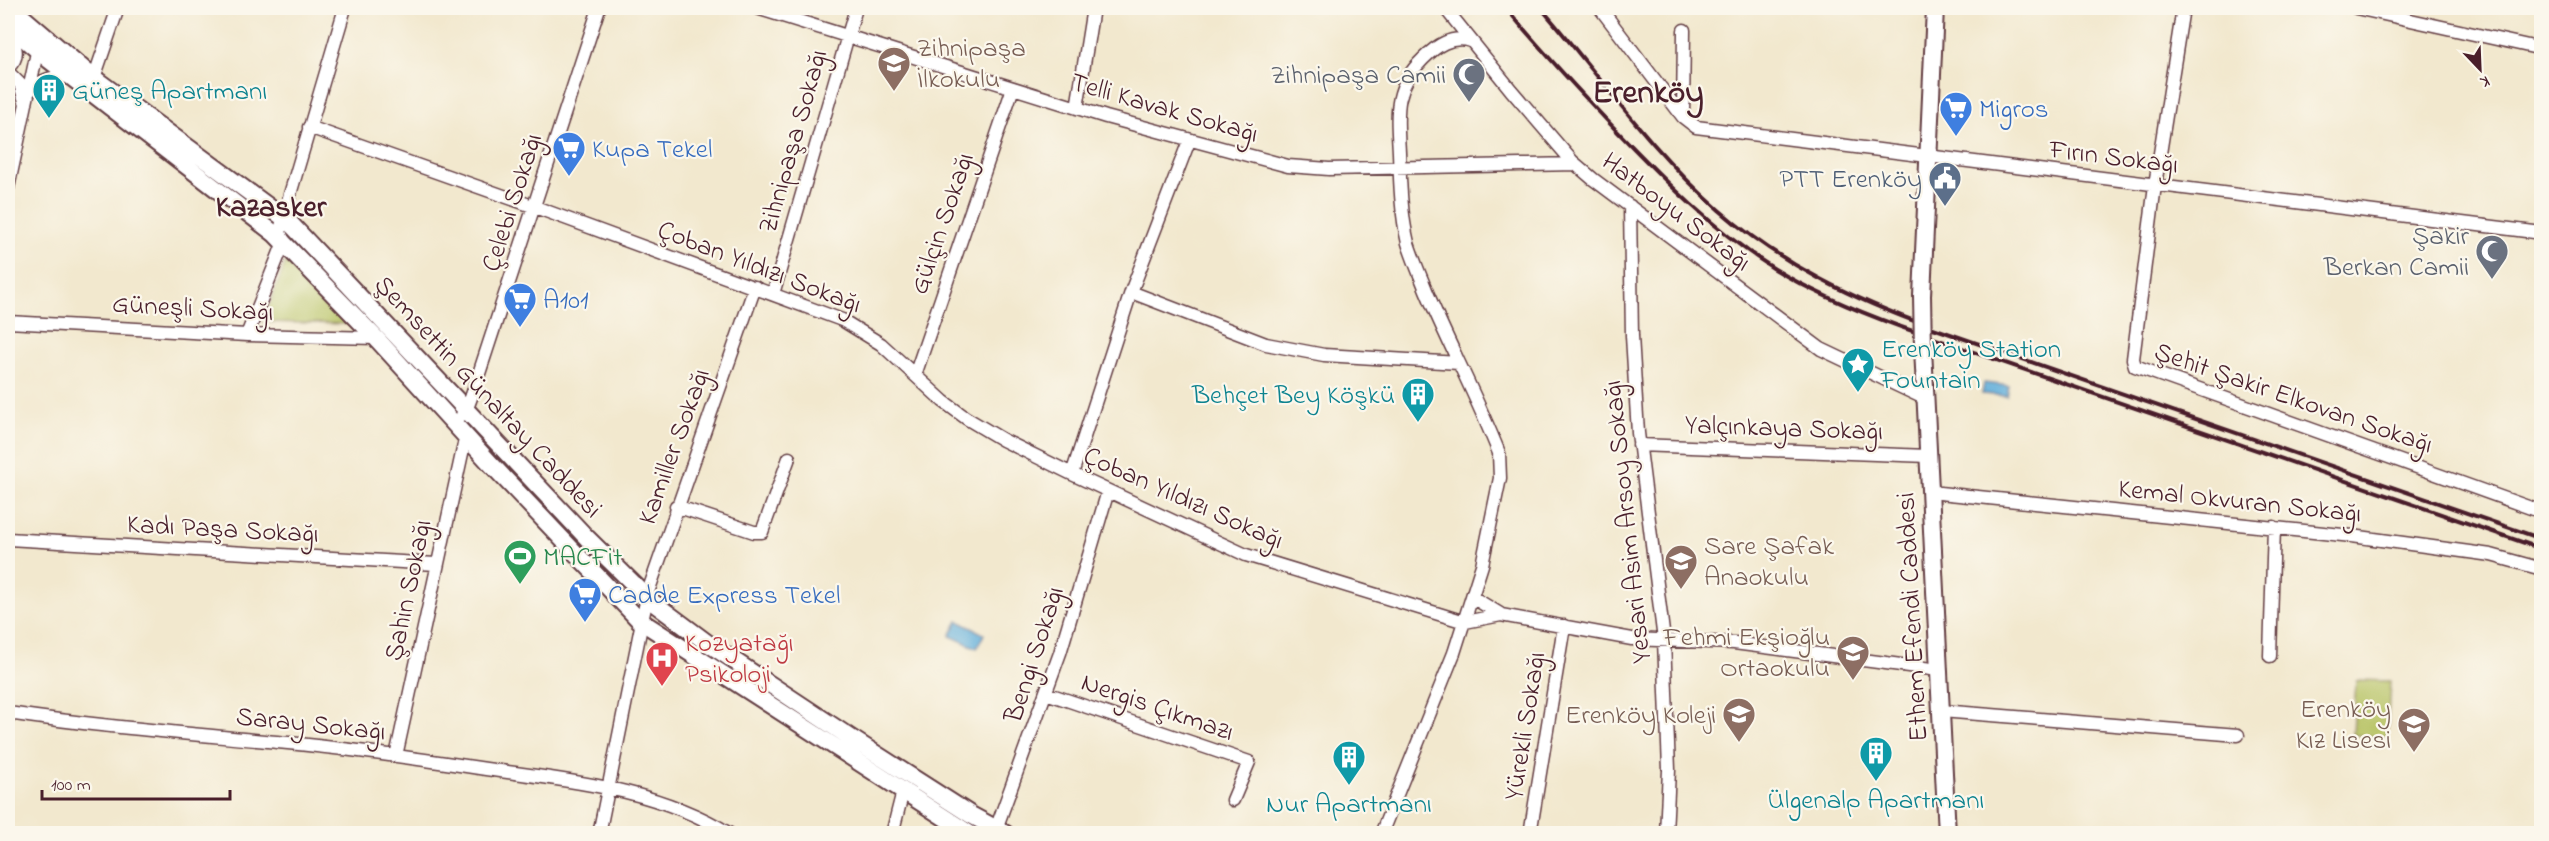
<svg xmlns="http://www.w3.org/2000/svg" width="2549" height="841" viewBox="0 0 2549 841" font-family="'Indie Flower',sans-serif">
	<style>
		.green { fill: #b7c365; stroke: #807148; stroke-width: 1.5 }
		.water { fill: #60aeda; stroke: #556682; stroke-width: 1.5 }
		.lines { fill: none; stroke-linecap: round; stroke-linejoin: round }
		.minor-casing { stroke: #633d43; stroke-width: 15 }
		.major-casing { stroke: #633d43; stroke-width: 20 }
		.minor { stroke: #fff; stroke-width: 12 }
		.major { stroke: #fff; stroke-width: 16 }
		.rail { stroke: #4a1f2b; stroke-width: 4 }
		.major-bridge-casing { stroke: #633d43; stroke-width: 20; stroke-linecap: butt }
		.major-bridge { stroke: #fff; stroke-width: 16 }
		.labels { text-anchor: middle; stroke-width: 4.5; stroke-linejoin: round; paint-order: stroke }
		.education-label { font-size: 27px; fill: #785e54; stroke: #fbf7ec; text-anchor: end }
		.worship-label { font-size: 27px; fill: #5b616d; stroke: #fbf7ec; text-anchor: end }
		.culture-label { font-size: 27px; fill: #0d838f; stroke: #fbf7ec; text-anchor: start }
		.street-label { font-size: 27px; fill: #4a1f2b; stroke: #fbf7ec }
		.shop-label { font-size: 27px; fill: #366cbe; stroke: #fbf7ec; text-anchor: start }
		.service-label { font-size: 27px; fill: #4e5e75; stroke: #fbf7ec; text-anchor: end }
		.leisure-label { font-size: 27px; fill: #27864d; stroke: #fbf7ec; text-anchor: start }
		.health-label { font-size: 27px; fill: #be3a42; stroke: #fbf7ec; text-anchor: start }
		.quarter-label { font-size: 30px; font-weight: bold; fill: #4a1f2b; stroke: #fbf7ec }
		.district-label { font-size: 33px; font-weight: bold; fill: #4a1f2b; stroke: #fbf7ec }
	</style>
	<rect width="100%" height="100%" fill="#fbf7ec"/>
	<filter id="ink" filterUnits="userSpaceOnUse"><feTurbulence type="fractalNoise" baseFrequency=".0167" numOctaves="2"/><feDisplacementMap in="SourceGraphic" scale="12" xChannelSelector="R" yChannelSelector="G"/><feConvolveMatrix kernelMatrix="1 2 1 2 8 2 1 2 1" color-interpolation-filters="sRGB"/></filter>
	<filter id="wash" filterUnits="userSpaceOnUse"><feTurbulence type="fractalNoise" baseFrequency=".008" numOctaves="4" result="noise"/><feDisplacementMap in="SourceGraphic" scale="24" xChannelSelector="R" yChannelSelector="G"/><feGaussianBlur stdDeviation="1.35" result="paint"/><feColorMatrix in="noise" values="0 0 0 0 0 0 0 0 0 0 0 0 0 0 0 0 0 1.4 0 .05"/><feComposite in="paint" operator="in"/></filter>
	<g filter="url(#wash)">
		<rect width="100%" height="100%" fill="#f2e8ce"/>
		<!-- green -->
		<path class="green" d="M286,261L347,324L263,322Z
			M2356,680L2390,681L2387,737L2353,735Z"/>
		<!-- water -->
		<path class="water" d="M1984,383L2009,386L2007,396L1982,394Z
			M958,621L984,634L977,648L950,636Z"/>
	</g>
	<g filter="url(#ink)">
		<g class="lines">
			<defs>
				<path id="minor" d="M757,8L1106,117L1288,166L1329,169L1575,164
					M1445,8L1511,90L1572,161L1593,179L1821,349L1924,398
					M1600,8L1683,117L1696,127L2542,233
					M2183,8L2155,185L2133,359L2135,366L2542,512
					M2356,8L2542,49
					M8,29C14,42 22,57 8,67
					M8,72L20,84L25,101
					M94,78L118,8
					M27,94C37,81 54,75 70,77
					M1077,108L1093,8
					M1683,117L1684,30
					M309,127L535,207L842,320L881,344L943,401L966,418L1003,440L1072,474L1246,555L1465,622
					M8,188L39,43
					M1630,206L1632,336L1638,433L1664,640L1669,770L1666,834
					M1131,292L1266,344L1324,355L1459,363
					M773,294L856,8
					M8,322L247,335L376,338
					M247,335L284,242L280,232L283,218L345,8
					M915,375L1013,88
					M462,415L466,411L472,395L599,8
					M1639,445L1928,456
					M1072,474L1131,292L1189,141
					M1930,492L2352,536L2491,555L2542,569
					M676,506L754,532H762L789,458
					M8,539L436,564
					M1472,597L1500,614
					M1465,622L1501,615L1632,639L1734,643L1939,670
					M2270,656L2274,527
					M1046,693L1249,762L1233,800
					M1941,711L2238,735
					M8,713C101,727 194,734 288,743C354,749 420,759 486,769C570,781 656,788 730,834
					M396,756L466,435
					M996,829L1060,653L1108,491
					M599,834L648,592L755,287
					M892,834L903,791
					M1381,834L1454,653L1482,565L1500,478L1499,453C1477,397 1449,345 1426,290C1420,275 1413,259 1408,243C1401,214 1400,182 1399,152C1397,114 1393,88 1423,59C1436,46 1451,35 1471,41
					M1530,834L1564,626"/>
				<path id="major" d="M12,8L94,78L288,221L587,538L651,601L706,642L851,738L971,815L1006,834
					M8,25L49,60L275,234L376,338L490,463L639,620L970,834
					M1922,296L1935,8
					M1923,348L1947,834"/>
			</defs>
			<!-- minor casing -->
			<use href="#minor" class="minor-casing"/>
			<!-- major casing -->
			<use href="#major" class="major-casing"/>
			<!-- minor -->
			<use href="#minor" class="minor"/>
			<!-- major -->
			<use href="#major" class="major"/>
			<!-- rail -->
			<path class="rail" d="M1506,8C1541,50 1578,90 1616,130C1664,180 1713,230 1773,268C1813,293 1857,311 1901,327L2542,549
				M1541,8C1599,75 1651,151 1719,210C1782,265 1855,300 1933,328L2542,539"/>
			<defs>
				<path id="major-bridge" d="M1922,296L1923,348"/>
			</defs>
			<!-- major-bridge casing -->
			<use href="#major-bridge" class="major-bridge-casing"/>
			<!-- major-bridge -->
			<use href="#major-bridge" class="major-bridge"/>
		</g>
	</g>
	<!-- icons -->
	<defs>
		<symbol id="school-pin" viewBox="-11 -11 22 30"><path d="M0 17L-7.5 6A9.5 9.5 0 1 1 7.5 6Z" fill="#8d6e63" stroke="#fbf7ec"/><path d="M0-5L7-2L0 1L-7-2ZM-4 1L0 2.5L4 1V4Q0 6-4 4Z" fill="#fff"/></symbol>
		<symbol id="mosque-pin" viewBox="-11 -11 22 30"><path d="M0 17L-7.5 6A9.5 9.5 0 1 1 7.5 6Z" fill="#6b7280" stroke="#fbf7ec"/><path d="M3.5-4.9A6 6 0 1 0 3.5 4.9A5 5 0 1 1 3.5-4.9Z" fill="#fff"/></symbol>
		<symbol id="building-pin" viewBox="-11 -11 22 30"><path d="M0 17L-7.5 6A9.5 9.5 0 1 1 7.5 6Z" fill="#0f9aa8" stroke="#fbf7ec"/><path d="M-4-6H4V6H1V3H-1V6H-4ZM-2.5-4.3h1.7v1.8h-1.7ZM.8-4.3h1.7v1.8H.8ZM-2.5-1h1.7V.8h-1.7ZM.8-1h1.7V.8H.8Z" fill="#fff"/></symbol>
		<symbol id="supermarket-pin" viewBox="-11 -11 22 30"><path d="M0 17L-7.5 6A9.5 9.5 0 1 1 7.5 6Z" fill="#3f7fe0" stroke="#fbf7ec"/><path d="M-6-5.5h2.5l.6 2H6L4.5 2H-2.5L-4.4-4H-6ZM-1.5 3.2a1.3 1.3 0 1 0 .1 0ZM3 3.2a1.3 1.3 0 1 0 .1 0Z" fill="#fff"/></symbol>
		<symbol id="civic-pin" viewBox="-11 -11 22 30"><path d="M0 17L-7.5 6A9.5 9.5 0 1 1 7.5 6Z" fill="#5c6f8a" stroke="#fbf7ec"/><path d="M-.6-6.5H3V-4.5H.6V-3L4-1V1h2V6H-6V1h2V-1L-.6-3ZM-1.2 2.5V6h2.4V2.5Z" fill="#fff"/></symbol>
		<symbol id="sight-pin" viewBox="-11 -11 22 30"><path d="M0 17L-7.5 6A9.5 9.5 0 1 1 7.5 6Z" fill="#0f9aa8" stroke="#fbf7ec"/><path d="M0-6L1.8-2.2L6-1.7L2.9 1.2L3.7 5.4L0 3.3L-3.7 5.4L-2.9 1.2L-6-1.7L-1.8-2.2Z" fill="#fff"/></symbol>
		<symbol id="stadium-pin" viewBox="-11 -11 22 30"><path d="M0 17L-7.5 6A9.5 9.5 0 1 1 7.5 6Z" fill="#2e9e5b" stroke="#fbf7ec"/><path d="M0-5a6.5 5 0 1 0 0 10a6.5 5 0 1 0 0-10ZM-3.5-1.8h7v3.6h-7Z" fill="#fff"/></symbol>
		<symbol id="hospital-pin" viewBox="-11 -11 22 30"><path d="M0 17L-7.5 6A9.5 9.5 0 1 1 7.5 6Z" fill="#e0444e" stroke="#fbf7ec"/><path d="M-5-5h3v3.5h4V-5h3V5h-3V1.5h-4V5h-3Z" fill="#fff"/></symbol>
	</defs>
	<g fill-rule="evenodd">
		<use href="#school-pin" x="875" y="44" width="38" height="52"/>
		<use href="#mosque-pin" x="1450" y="55" width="38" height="52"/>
		<use href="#building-pin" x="30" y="71" width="38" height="52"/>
		<use href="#supermarket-pin" x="1937" y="89" width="38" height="52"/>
		<use href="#supermarket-pin" x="550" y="129" width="38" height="52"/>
		<use href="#civic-pin" x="1926" y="159" width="38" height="52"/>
		<use href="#mosque-pin" x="2473" y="232" width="38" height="52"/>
		<use href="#supermarket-pin" x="501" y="280" width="38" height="52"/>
		<use href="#sight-pin" x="1839" y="345" width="38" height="52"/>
		<use href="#building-pin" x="1399" y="375" width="38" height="52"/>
		<use href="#stadium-pin" x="501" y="537" width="38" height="52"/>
		<use href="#school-pin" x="1662" y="542" width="38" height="52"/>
		<use href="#supermarket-pin" x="566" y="575" width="38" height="52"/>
		<use href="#school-pin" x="1834" y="633" width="38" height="52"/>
		<use href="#hospital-pin" x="643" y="639" width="38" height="52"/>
		<use href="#school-pin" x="1720" y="695" width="38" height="52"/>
		<use href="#school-pin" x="2395" y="705" width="38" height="52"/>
		<use href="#building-pin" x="1857" y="734" width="38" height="52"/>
		<use href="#building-pin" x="1330" y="738" width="38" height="52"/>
	</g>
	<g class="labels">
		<!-- education labels -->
		<g class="education-label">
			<text x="917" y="56" text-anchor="start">Zihnipaşa<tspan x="917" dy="31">İlkokulu</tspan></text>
			<text x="1704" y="554" text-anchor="start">Sare Şafak<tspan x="1704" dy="31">Anaokulu</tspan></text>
			<text x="1830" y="645">Fehmi Ekşioğlu<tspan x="1830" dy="31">Ortaokulu</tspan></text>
			<text x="2391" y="717">Erenköy<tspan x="2391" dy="31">Kız Lisesi</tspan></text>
			<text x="1716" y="723">Erenköy Koleji</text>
		</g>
		<!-- worship labels -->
		<g class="worship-label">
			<text x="1446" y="83">Zihnipaşa Camii</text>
			<text x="2469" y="244">Şakir<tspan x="2469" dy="31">Berkan Camii</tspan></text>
		</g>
		<!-- culture labels -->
		<g class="culture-label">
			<text x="72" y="99">Güneş Apartmanı</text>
			<text x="1881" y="357">Erenköy Station<tspan x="1881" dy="31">Fountain</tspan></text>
			<text x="1395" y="403" text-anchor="end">Behçet Bey Köşkü</text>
			<text x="1876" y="808" text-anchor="middle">Ülgenalp Apartmanı</text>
			<text x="1349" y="812" text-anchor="middle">Nur Apartmanı</text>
		</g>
		<!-- street labels -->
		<g class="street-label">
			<text transform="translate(1165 107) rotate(16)" y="9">Telli Kavak Sokağı</text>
			<text transform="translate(792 141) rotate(-74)" y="9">Zihnipaşa Sokağı</text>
			<text transform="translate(2114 156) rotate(7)" y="9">Fırın Sokağı</text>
			<text transform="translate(511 202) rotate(-72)" y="9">Çelebi Sokağı</text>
			<text transform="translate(1677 211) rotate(37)" y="9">Hatboyu Sokağı</text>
			<text transform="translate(941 223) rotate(-71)" y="9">Gülçin Sokağı</text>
			<text transform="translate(760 266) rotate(21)" y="9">Çoban Yıldızı Sokağı</text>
			<text transform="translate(193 307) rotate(3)" y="9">Güneşli Sokağı</text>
			<text transform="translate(489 396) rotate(47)" y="9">Şemsettin Günaltay Caddesi</text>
			<text transform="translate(2294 397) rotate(19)" y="9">Şehit Şakir Elkovan Sokağı</text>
			<text transform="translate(1784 427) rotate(2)" y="9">Yalçınkaya Sokağı</text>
			<text transform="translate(673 446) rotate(-70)" y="9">Kamiller Sokağı</text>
			<text transform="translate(1184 497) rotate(24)" y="9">Çoban Yıldızı Sokağı</text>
			<text transform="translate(2240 500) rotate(6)" y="9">Kemal Okvuran Sokağı</text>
			<text transform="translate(1626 522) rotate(-96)" y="9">Yesari Asim Arsoy Sokağı</text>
			<text transform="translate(223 528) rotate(3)" y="9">Kadı Paşa Sokağı</text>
			<text transform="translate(407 590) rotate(-78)" y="9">Şahin Sokağı</text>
			<text transform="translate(1911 617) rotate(-93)" y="9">Ethem Efendi Caddesi</text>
			<text transform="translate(1033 654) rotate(-72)" y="9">Bengi Sokağı</text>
			<text transform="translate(1158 706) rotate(19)" y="9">Nergis Çıkmazı</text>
			<text transform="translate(311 723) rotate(6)" y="9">Saray Sokağı</text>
			<text transform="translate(1524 726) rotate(-81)" y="9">Yürekli Sokağı</text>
		</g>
		<!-- shop labels -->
		<g class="shop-label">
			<text x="1979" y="117">Migros</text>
			<text x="592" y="157">Kupa Tekel</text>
			<text x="543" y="308">A101</text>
			<text x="608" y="603">Cadde Express Tekel</text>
		</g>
		<!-- service labels -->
		<g class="service-label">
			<text x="1922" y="187">PTT Erenköy</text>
		</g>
		<!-- leisure labels -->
		<g class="leisure-label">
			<text x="543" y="565">MACFit</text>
		</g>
		<!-- health labels -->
		<g class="health-label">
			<text x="685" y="651">Kozyatağı<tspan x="685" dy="31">Psikoloji</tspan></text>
		</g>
		<!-- quarter labels -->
		<g class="quarter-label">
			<text x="271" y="216">Kazasker</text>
		</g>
		<!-- district labels -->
		<g class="district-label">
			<text x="1648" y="102">Erenköy</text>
		</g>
	</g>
	<!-- margin -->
	<rect width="2549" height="841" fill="none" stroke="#fbf7ec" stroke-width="30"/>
	<!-- north arrow -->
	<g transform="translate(2480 69) rotate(157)" stroke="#fbf7ec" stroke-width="4.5" paint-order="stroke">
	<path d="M0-4.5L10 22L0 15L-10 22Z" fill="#4a1f2b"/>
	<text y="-9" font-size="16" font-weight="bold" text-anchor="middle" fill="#4a1f2b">K</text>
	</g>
	<!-- scale -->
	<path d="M42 790v9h188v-9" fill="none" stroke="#4a1f2b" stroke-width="3"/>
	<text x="51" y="790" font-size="18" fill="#4a1f2b" stroke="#fbf7ec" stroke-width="4.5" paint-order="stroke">100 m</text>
</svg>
